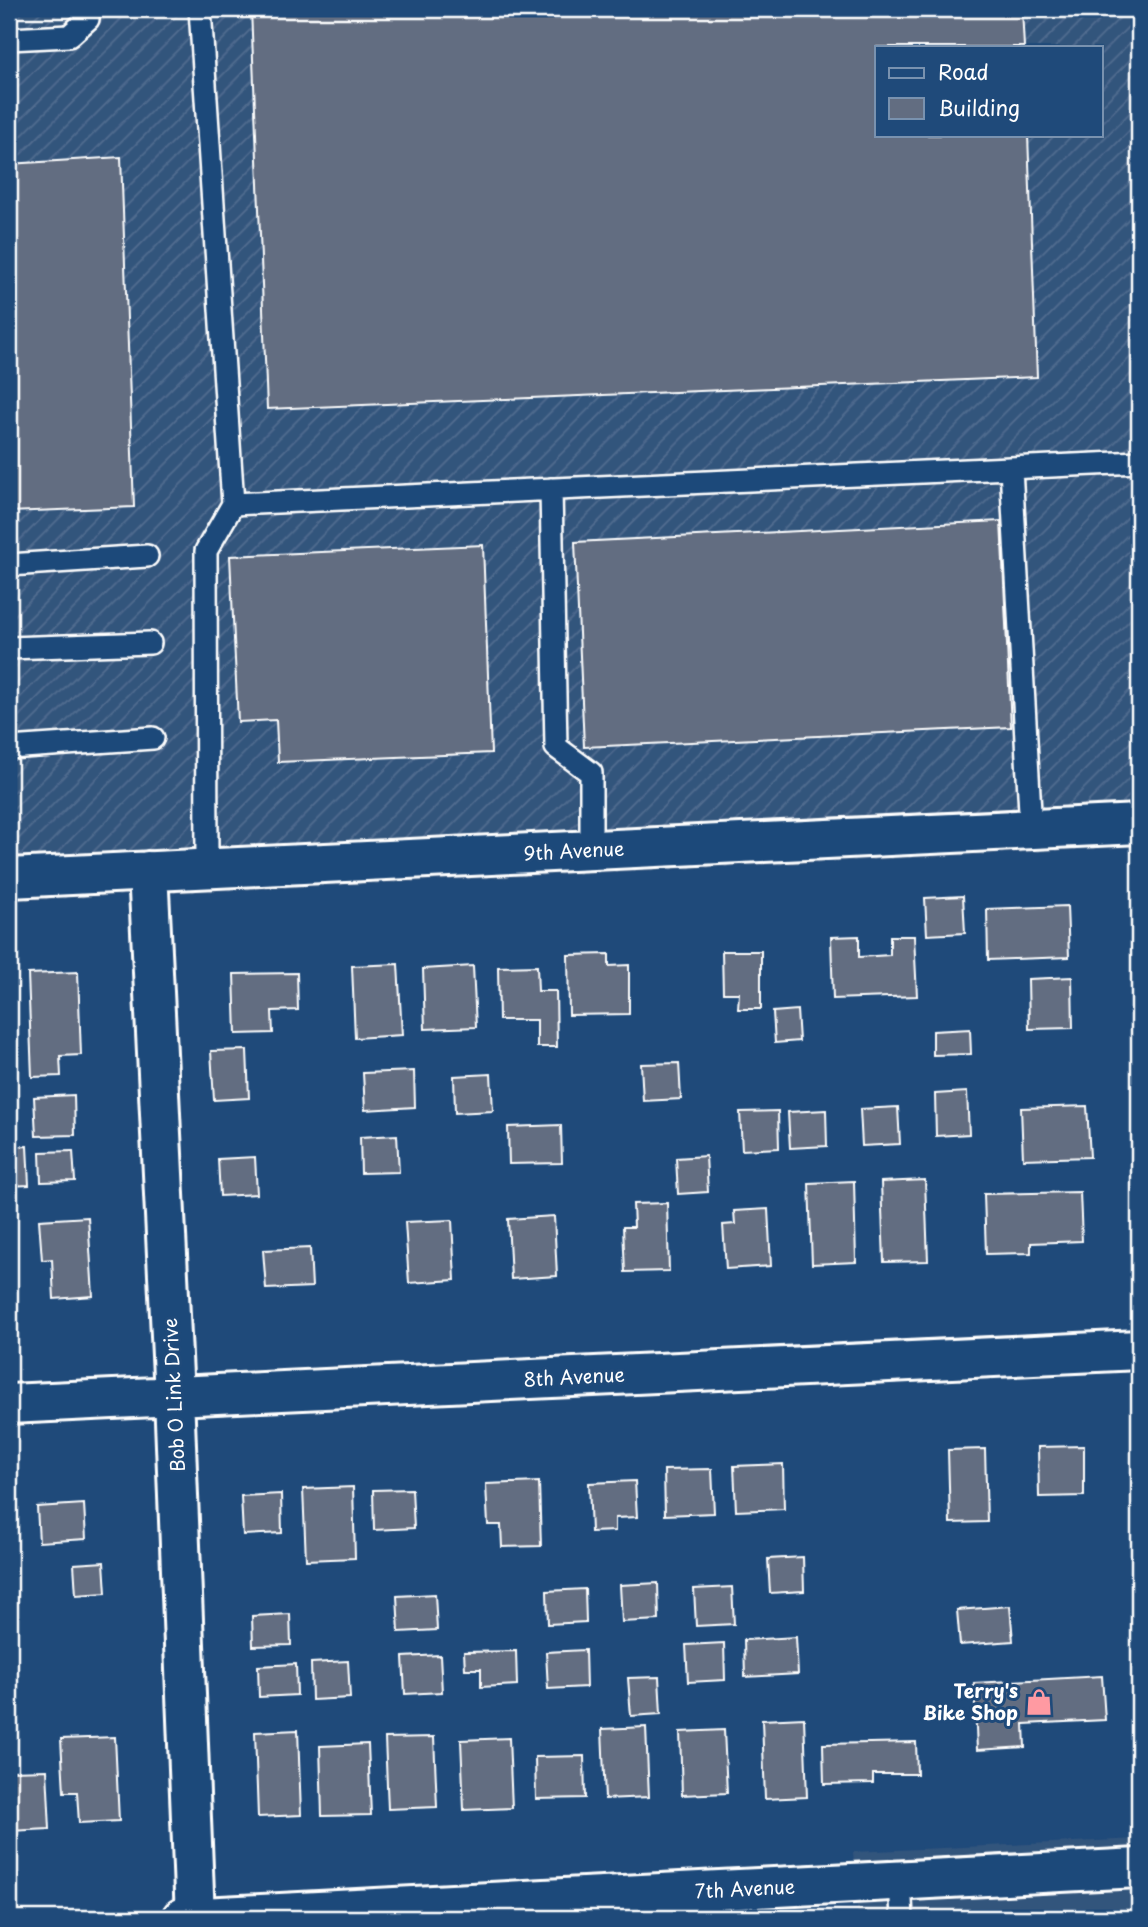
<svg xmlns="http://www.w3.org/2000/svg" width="1148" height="1927" viewBox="0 0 1148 1927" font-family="'Playpen Sans',sans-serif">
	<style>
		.built { fill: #33547c }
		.industrial { fill: url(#industrial-furrows); fill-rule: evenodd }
		.building { fill: #626d81; stroke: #fff; stroke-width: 2 }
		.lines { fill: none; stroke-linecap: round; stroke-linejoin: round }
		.lane-casing { stroke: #fff; stroke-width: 26 }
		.street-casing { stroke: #fff; stroke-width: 44 }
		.lane { stroke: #1f4a7a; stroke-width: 21 }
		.street { stroke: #1f4a7a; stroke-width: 38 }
		.labels { text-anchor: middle; stroke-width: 6; stroke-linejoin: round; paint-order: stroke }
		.street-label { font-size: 19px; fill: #fff; stroke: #1f4a7a }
		.poi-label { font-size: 19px; font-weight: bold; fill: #fff; stroke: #1f4a7a; text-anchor: end }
	</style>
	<defs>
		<pattern id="industrial-furrows" width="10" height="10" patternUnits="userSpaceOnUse" patternTransform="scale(1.75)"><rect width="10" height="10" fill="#33547c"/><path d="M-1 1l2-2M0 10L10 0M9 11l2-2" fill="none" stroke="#526e90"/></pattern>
	</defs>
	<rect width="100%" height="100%" fill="#1f4a7a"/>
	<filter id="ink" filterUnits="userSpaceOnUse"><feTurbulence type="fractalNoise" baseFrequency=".0143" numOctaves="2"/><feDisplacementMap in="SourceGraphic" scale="14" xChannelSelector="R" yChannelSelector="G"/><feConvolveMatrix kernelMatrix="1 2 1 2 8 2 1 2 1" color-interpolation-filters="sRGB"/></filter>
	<g filter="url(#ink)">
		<!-- built -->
		<path class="built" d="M1139,1839V1918H858L853,1852Z"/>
		<!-- industrial -->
		<path class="industrial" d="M9,9H1135L1139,81V847L9,901ZM877,47H1101V135H877Z"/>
		<!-- building -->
		<path class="building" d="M251,9H1022L1024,47H877V135H1028L1037,377L267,409Z
			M121,157L134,507L9,512V164Z
			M1001,521L1011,727L584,747L575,542Z
			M483,545L491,753L278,762L276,720L238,722L230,556Z
			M963,896L965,933L927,935L925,898Z
			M1067,906L1069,957L988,960L987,909Z
			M859,936V957L890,955V936H914L917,996L833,999L831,937Z
			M722,951H761V1009H738L739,993H723Z
			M609,954V966L629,965V1014L569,1015L568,955Z
			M398,964L402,1035L355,1038L352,966Z
			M473,966L476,1027L425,1029L423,969Z
			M537,966L538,991H556L557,1047H537V1020H499L498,967Z
			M78,972L81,1055L60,1056L61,1076L32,1077L28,974Z
			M297,973L298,1010L272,1011L273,1033L236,1034L234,974Z
			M1072,977L1073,1028L1029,1029L1028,979Z
			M13,1001L16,1053H9V1002Z
			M797,1010L799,1041L775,1043L773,1012Z
			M970,1029L971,1054L933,1055V1031Z
			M247,1050L249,1098L214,1100L211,1051Z
			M679,1063L681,1099L643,1101L641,1064Z
			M414,1071L415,1107L365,1110L363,1073Z
			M491,1074L493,1111L455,1113L454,1076Z
			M967,1092L969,1134L936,1136L935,1094Z
			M74,1095L75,1135L36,1136L34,1097Z
			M1087,1106L1090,1157L1023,1159L1021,1108Z
			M898,1107L900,1144L862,1146L860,1109Z
			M826,1110L827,1146L790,1148L788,1112Z
			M778,1111L779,1148L742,1150L740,1112Z
			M561,1125L562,1163L509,1164L508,1127Z
			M397,1135L399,1172L361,1173L360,1137Z
			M27,1146L29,1185L9,1186V1147Z
			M73,1151L75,1181L41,1182L40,1152Z
			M706,1156L708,1192L678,1194L676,1158Z
			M255,1157L257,1194L220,1196L218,1159Z
			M925,1180L928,1261L884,1262L881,1182Z
			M854,1181L856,1262L812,1264L809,1183Z
			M1080,1192L1082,1241L1031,1243V1253L986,1254L984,1194Z
			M667,1203L669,1271L625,1272L623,1227H634L633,1204Z
			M768,1209L771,1266L726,1269L723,1225L735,1224L734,1211Z
			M554,1216L557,1276L511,1279L508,1219Z
			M88,1217L93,1296L54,1299L52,1259L42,1260L39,1220Z
			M452,1220L455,1280L409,1283L405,1222Z
			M310,1248L312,1287L266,1289L263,1250Z
			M9,1260L12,1302H9Z
			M1084,1446V1496L1039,1497L1038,1447Z
			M985,1449L987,1522L950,1523L948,1450Z
			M783,1464L784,1509L736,1511L734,1466Z
			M712,1469L714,1513L665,1515L664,1470Z
			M635,1481L637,1517L615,1518V1531L591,1532L589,1483Z
			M539,1482L541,1546L502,1547L501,1525H488L486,1484Z
			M353,1487L355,1558L306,1560L303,1489Z
			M412,1489L414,1528L374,1530L373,1490Z
			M281,1494L282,1533L243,1535L241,1496Z
			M84,1504L86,1539L39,1542L37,1507Z
			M803,1557L804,1591L770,1593L768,1559Z
			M104,1562L106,1593L76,1595L74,1564Z
			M658,1583L659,1620L622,1622L620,1585Z
			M732,1587L734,1624L696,1626L694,1589Z
			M585,1589L586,1622L548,1624L547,1591Z
			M435,1594L437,1630L399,1632L397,1596Z
			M1010,1606L1013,1641L960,1645L957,1610Z
			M290,1614L291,1645L253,1646L252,1616Z
			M796,1637L798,1674L745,1677L744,1640Z
			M724,1643L725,1680L688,1682L686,1645Z
			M585,1650L586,1687L548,1689L546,1652Z
			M516,1651L517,1685L481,1687V1669H465L464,1652Z
			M440,1655L442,1692L405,1694L403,1657Z
			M348,1661L350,1698L312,1700L311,1663Z
			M296,1664L297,1695L259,1697L258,1666Z
			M1102,1676L1105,1720L1024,1724L1025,1747L977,1750L974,1683Z
			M659,1677L661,1714L631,1716L628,1678Z
			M804,1718L807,1797L765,1799L762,1720Z
			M9,1719H14L15,1750H9Z
			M646,1727L649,1797L605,1799L602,1729Z
			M298,1730L301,1815L258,1817L255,1732Z
			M724,1730L727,1793L682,1795L680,1732Z
			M115,1737L119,1821L79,1823L77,1792H64L61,1739Z
			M434,1737L437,1807L388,1809L385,1738Z
			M509,1738L512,1808L464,1810L461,1740Z
			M916,1742L917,1774H873V1783L824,1784L823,1744Z
			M368,1744L371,1815L322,1816L320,1746Z
			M584,1756L585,1798L536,1799L535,1757Z
			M47,1770L50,1829L9,1831V1771Z"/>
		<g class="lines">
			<defs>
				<path id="lane" d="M200,9L233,504L1139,462
					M9,39L69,36L88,19V9
					M1011,468L1031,830
					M551,489L556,747L591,773V850
					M9,565L147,556
					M9,648L150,643
					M9,748L153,738
					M207,868L206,551L233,504
					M900,1881L902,1918"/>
				<path id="street" d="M148,871L174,1396L195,1918
					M9,878L1139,824
					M9,1404L1139,1350
					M182,1918L1139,1868"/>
			</defs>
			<!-- lane casing -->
			<use href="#lane" class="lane-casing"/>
			<!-- street casing -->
			<use href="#street" class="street-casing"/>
			<!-- lane -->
			<use href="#lane" class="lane"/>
			<!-- street -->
			<use href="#street" class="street"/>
		</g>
	</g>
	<!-- icons -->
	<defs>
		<symbol id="shop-bare" viewBox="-9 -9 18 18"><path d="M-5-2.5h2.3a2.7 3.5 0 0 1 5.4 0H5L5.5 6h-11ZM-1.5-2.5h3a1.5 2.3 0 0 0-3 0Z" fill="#ff9aa2" stroke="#1f4a7a" stroke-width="2.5" paint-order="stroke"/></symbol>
	</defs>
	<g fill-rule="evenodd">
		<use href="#shop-bare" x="1020" y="1683" width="38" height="38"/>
	</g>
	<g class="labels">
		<!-- street labels -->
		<g class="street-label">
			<text transform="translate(574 851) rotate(-3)" y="7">9th Avenue</text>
			<text transform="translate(574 1377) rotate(-3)" y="7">8th Avenue</text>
			<text transform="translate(174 1395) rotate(-93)" y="7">Bob O Link Drive</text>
			<text transform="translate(745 1889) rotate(-3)" y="7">7th Avenue</text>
		</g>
		<!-- poi labels -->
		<g class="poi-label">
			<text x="1018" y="1698">Terry's<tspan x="1018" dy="22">Bike Shop</tspan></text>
		</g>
	</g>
	<!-- margin -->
	<rect width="1148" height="1927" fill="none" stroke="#1f4a7a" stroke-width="35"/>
	<rect x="18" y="18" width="1113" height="1892" fill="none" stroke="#fff" stroke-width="2.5" filter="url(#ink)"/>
	<!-- legend -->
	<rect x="875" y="46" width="228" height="91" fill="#1f4a7a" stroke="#7992af" stroke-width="2"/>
	<rect x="889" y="68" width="35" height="10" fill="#1f4a7a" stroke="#7992af" stroke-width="2"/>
	<text x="938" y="80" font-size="21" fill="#ffffff">Road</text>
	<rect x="889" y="98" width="35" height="21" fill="#626d81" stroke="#7992af" stroke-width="2"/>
	<text x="938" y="116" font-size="21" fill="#ffffff">Building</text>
</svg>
